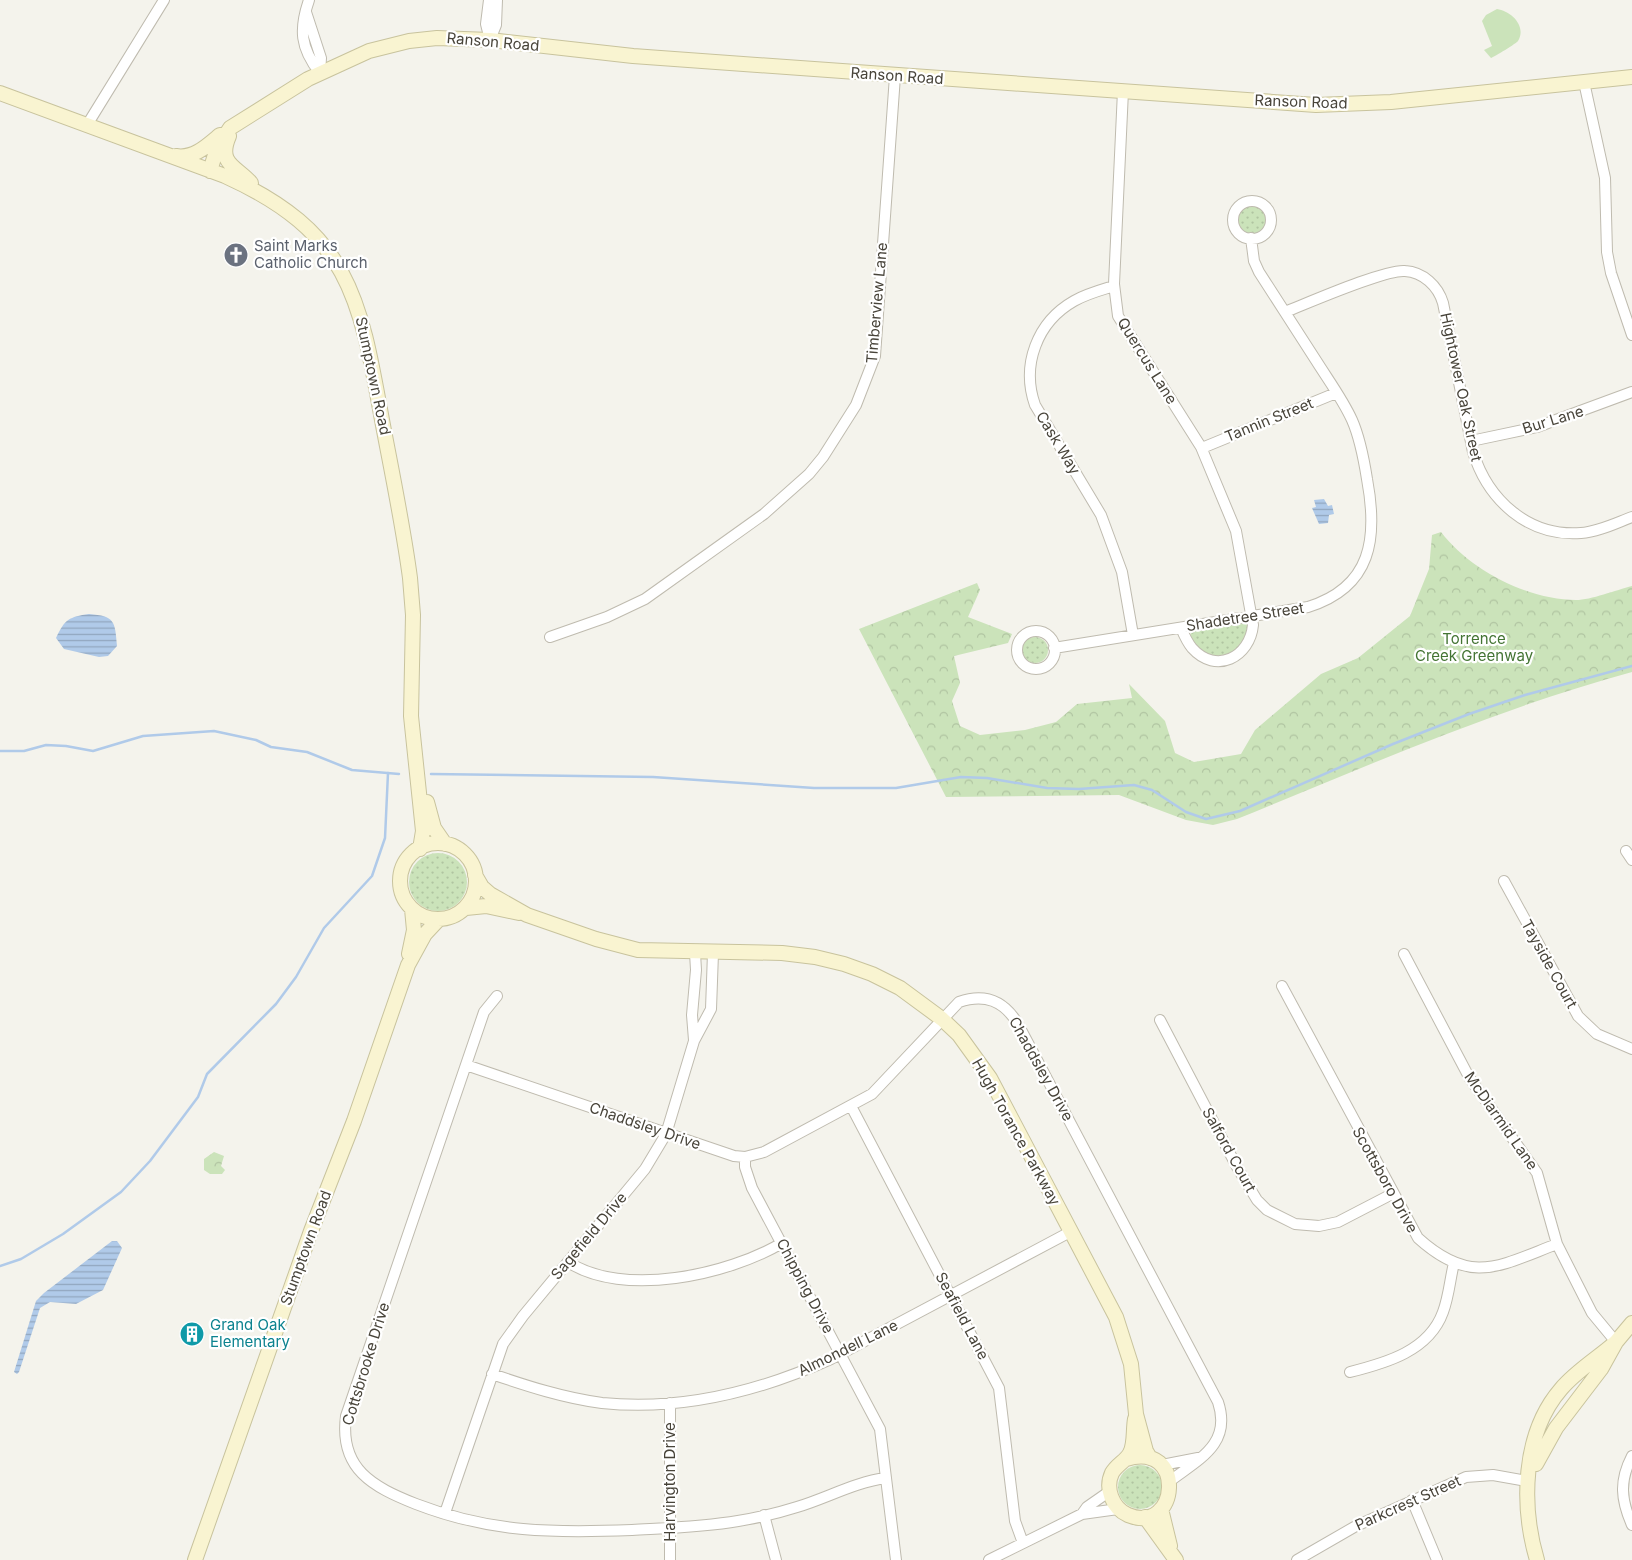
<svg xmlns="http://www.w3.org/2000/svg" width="1632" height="1560" viewBox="0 0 1632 1560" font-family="Inter,sans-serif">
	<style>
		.grass { fill: url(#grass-dots) }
		.park { fill: url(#park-crowns) }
		.pitch { fill: #cbe3ba }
		.water { fill: url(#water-rules) }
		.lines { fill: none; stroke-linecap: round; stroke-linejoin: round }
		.stream { stroke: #b0cae9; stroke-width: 2.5 }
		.street-casing { stroke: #bfbbaf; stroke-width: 12 }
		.secondary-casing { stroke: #c8c39d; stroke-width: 16 }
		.street { stroke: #fff; stroke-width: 10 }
		.secondary { stroke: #f9f4d1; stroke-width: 14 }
		.labels { text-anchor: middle; stroke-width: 4.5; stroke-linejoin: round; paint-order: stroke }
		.street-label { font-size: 15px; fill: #48443a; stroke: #fff }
		.worship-label { font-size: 15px; fill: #5b616d; stroke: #fff; text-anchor: start }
		.park-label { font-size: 15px; fill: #437433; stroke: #fff }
		.culture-label { font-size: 15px; fill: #0d838f; stroke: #fff; text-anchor: start }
	</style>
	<defs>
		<pattern id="grass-dots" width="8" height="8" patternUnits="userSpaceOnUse" patternTransform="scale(1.25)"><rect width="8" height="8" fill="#cbe3ba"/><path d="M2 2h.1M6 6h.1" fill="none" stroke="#b0c4a1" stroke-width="1.8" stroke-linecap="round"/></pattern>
		<pattern id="park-crowns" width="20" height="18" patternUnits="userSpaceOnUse" patternTransform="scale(1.25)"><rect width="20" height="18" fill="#cbe3ba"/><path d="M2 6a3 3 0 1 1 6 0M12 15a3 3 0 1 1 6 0" fill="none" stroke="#b0c4a1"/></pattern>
		<pattern id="water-rules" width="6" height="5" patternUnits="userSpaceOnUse" patternTransform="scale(1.25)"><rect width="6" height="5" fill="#b0cae9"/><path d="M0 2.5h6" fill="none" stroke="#91a6be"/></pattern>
	</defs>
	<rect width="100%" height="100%" fill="#f4f3ec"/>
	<!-- grass -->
	<path class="grass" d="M1238 220a14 14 0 1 1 28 0a14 14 0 1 1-28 0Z
		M1244,622L1248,624C1248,634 1245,639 1239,646C1223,665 1201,655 1189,637L1193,630Z
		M1022 650a13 13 0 1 1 26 0a13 13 0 1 1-26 0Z
		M409 882a29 29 0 1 1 58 0a29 29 0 1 1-58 0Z
		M1118 1487a22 22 0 1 1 44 0a22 22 0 1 1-44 0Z"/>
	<!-- park -->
	<path class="park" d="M1441,532C1470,570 1528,600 1576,600C1591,600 1616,590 1632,586V672C1496,709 1367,766 1237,819L1213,825L1186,820L1119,795L946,797L859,629L977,583L980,590L968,617L1012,634L1008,643L954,656L960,683L952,701L960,726L980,735L1025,730L1056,722L1077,704L1132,698L1129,684L1165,721L1175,753L1194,762L1241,754L1255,730L1321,674L1358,658L1410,616L1429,569L1432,535Z
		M214,1152L224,1156L221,1166L225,1170L222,1174H210L204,1170V1159Z"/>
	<!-- pitch -->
	<path class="pitch" d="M1497,9C1511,11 1527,26 1518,41C1517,43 1494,57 1491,58L1484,50L1492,46L1482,21L1486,15Z"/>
	<!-- water -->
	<path class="water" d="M1324,499L1328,506L1332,505L1334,514L1329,515L1328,523L1319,524L1312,508L1316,507L1314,500Z
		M89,614C115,616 115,621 117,646L108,656L99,657L64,649L56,638C65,619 69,617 89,614Z
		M112,1241H117L122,1248L103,1290L76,1304L50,1302L40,1308L19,1372L17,1374L14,1372L36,1301L44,1293Z"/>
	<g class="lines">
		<!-- stream -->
		<path class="stream" d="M0,751H24L46,745L66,746L93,751L143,736L214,731L256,740L271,747L307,752L352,770L399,774
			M431,774L653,777L814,788H896L961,777L987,778L1047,788L1079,789L1134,785L1152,790L1186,812L1206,819L1240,811L1393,744L1469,714L1525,695L1632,666
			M0,1266L21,1259L63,1234L121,1192L150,1161L198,1097L207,1074L276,1004L296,977L324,928L372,876L385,838L388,773"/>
		<defs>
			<path id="street" d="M309,0C299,29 300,48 320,73
				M489,0L486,24L490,40
				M306,12L321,58L320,73
				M490,40L496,25L497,0
				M1584,82L1605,178L1607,252L1611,273L1632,335
				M1123,91L1114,284L1118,316L1201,447L1236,531L1253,625C1250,657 1216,675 1192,648C1187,642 1184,635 1181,628
				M87,125L164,0
				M1233 220a19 19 0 1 1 38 0a19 19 0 1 1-38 0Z
				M1114,286C1101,290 1086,294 1074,301C1037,322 1021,365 1035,405L1101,515L1122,572L1133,635
				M1285,312C1308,303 1385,269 1405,271C1423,272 1438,286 1443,303L1473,452C1488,500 1528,537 1581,533C1598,532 1616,523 1632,517
				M1471,441L1537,427L1632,392
				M1202,448L1336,393
				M1017 650a19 19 0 1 1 38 0a19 19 0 1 1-38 0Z
				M550,637L607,617L645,599L764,514L809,474L823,457L856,405L875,356L895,76
				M1054,648L1308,607C1372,587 1378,538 1367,479C1364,460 1360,438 1352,420C1343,400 1329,381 1317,362C1298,332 1278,302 1259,272L1254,261L1251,238
				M1626,851L1632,860
				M1504,881L1578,1016L1597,1034L1632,1049
				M1404,954L1469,1077L1537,1173L1557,1244L1592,1313L1616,1342
				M1282,986L1418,1238C1471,1286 1499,1266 1557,1244
				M497,996L484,1012L346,1416C339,1469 373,1487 416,1504C491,1533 554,1533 632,1530C667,1528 703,1527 738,1521C757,1518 778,1513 797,1507C827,1498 855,1482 886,1478
				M1160,1020L1237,1167L1257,1200L1267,1210L1295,1224L1319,1226L1338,1222L1392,1194
				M694,1040L692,1015L696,970L695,953
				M466,1065L734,1156L745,1157L764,1152L872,1094L959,1002C985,993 1004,1001 1018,1024L1218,1402C1232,1444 1199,1459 1170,1481
				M851,1106L999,1388L1015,1521L1023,1543
				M745,1157V1167L752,1188L880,1429L896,1560
				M568,1262C623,1298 728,1275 782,1243
				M1350,1372C1386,1363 1429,1351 1443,1312C1449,1296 1450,1279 1454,1263
				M492,1374C527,1386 564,1398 602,1403C680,1411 760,1391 831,1359L1070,1232
				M670,1403V1560
				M1632,1456C1619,1481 1621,1500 1632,1525
				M1162,1465L1198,1458
				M1412,1500L1437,1560
				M445,1513L503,1344L523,1316L645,1169L666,1134L694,1041L711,1009L713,953
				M1082,1514L1087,1507L1110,1491
				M764,1515L776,1560
				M989,1560L1082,1514L1118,1509
				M1297,1560L1356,1526L1466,1477L1493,1475L1527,1481"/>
			<path id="secondary" d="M0,93L225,176C349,232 360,297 382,420C392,473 403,525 410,578L413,615L411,716L423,831L420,849
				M229,136C217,164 236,166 251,183
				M176,156C194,159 208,145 220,135
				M210,171L217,148L230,128L308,79L369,51L409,41L437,38L490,40L633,56L1316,105L1391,102L1632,77
				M427,802L434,828L445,844
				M400 881a38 38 0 1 1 76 0a38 38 0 1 1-76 0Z
				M475,875L482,887L490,894L527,915L596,939L638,950L782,953L815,957L844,964L872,974L900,988L942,1019L959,1035L990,1078L1116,1317L1131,1364L1136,1414L1146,1451L1150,1458
				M466,908L486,906L519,913
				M409,954L414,930L412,909
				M1126,1459C1187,1440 1179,1536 1128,1515C1112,1508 1105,1488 1112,1473C1117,1464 1126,1461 1130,1453C1135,1444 1133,1430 1135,1419
				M1536,1464L1556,1428L1601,1369L1616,1342L1632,1323
				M1161,1509L1170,1546
				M1145,1517L1176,1560
				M195,1560L311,1231L354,1121L408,965L425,934L439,919
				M1537,1560C1521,1506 1522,1434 1561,1389C1576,1371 1598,1358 1616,1342"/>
		</defs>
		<!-- street casing -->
		<use href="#street" class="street-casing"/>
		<!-- secondary casing -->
		<use href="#secondary" class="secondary-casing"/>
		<!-- street -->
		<use href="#street" class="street"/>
		<!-- secondary -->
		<use href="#secondary" class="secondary"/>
	</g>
	<!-- icons -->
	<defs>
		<symbol id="church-disc" viewBox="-11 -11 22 22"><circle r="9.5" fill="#6b7280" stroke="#fff"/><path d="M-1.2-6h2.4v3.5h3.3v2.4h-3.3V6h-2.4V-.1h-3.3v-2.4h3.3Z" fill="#fff"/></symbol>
		<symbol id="building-disc" viewBox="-11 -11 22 22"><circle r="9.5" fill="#0f9aa8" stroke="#fff"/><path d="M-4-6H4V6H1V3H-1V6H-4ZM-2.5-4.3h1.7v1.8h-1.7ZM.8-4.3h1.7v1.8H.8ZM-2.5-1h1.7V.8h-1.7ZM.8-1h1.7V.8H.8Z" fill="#fff"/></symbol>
	</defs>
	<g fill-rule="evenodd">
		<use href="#church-disc" x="222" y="241" width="28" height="28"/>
		<use href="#building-disc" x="178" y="1320" width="28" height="28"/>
	</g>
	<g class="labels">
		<!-- street labels -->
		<g class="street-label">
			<text transform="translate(493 42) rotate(5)" y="5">Ranson Road</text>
			<text transform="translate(897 76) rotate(4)" y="5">Ranson Road</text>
			<text transform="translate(1301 102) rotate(2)" y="5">Ranson Road</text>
			<text transform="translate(877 303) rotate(-85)" y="5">Timberview Lane</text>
			<text transform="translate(1147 361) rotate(58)" y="5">Quercus Lane</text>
			<text transform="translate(373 376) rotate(78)" y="5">Stumptown Road</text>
			<text transform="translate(1461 387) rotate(78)" y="5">Hightower Oak Street</text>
			<text transform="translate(1269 420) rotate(-22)" y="5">Tannin Street</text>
			<text transform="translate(1553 420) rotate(-17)" y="5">Bur Lane</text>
			<text transform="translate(1058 443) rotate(59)" y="5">Cask Way</text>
			<text transform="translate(1245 617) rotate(-9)" y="5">Shadetree Street</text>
			<text transform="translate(1549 964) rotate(61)" y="5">Tayside Court</text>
			<text transform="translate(1041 1069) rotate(61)" y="5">Chaddsley Drive</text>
			<text transform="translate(1501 1121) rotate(55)" y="5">McDiarmid Lane</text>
			<text transform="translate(645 1126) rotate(19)" y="5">Chaddsley Drive</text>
			<text transform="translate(1016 1132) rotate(61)" y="5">Hugh Torance Parkway</text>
			<text transform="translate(1229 1150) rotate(61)" y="5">Salford Court</text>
			<text transform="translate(1385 1180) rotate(61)" y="5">Scottsboro Drive</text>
			<text transform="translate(589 1236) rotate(-50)" y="5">Sagefield Drive</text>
			<text transform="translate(306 1248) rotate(-70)" y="5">Stumptown Road</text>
			<text transform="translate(805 1286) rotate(62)" y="5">Chipping Drive</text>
			<text transform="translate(962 1316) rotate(62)" y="5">Seafield Lane</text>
			<text transform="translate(848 1348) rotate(-26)" y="5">Almondell Lane</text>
			<text transform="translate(366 1364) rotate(-73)" y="5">Cottsbrooke Drive</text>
			<text transform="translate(670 1482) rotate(-90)" y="5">Harvington Drive</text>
			<text transform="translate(1408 1503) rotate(-24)" y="5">Parkcrest Street</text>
		</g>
		<!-- worship labels -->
		<g class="worship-label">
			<text x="254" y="251">Saint Marks<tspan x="254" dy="17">Catholic Church</tspan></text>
		</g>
		<!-- park labels -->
		<g class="park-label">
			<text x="1474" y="644">Torrence<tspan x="1474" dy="17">Creek Greenway</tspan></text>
		</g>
		<!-- culture labels -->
		<g class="culture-label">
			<text x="210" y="1330">Grand Oak<tspan x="210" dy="17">Elementary</tspan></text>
		</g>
	</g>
</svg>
